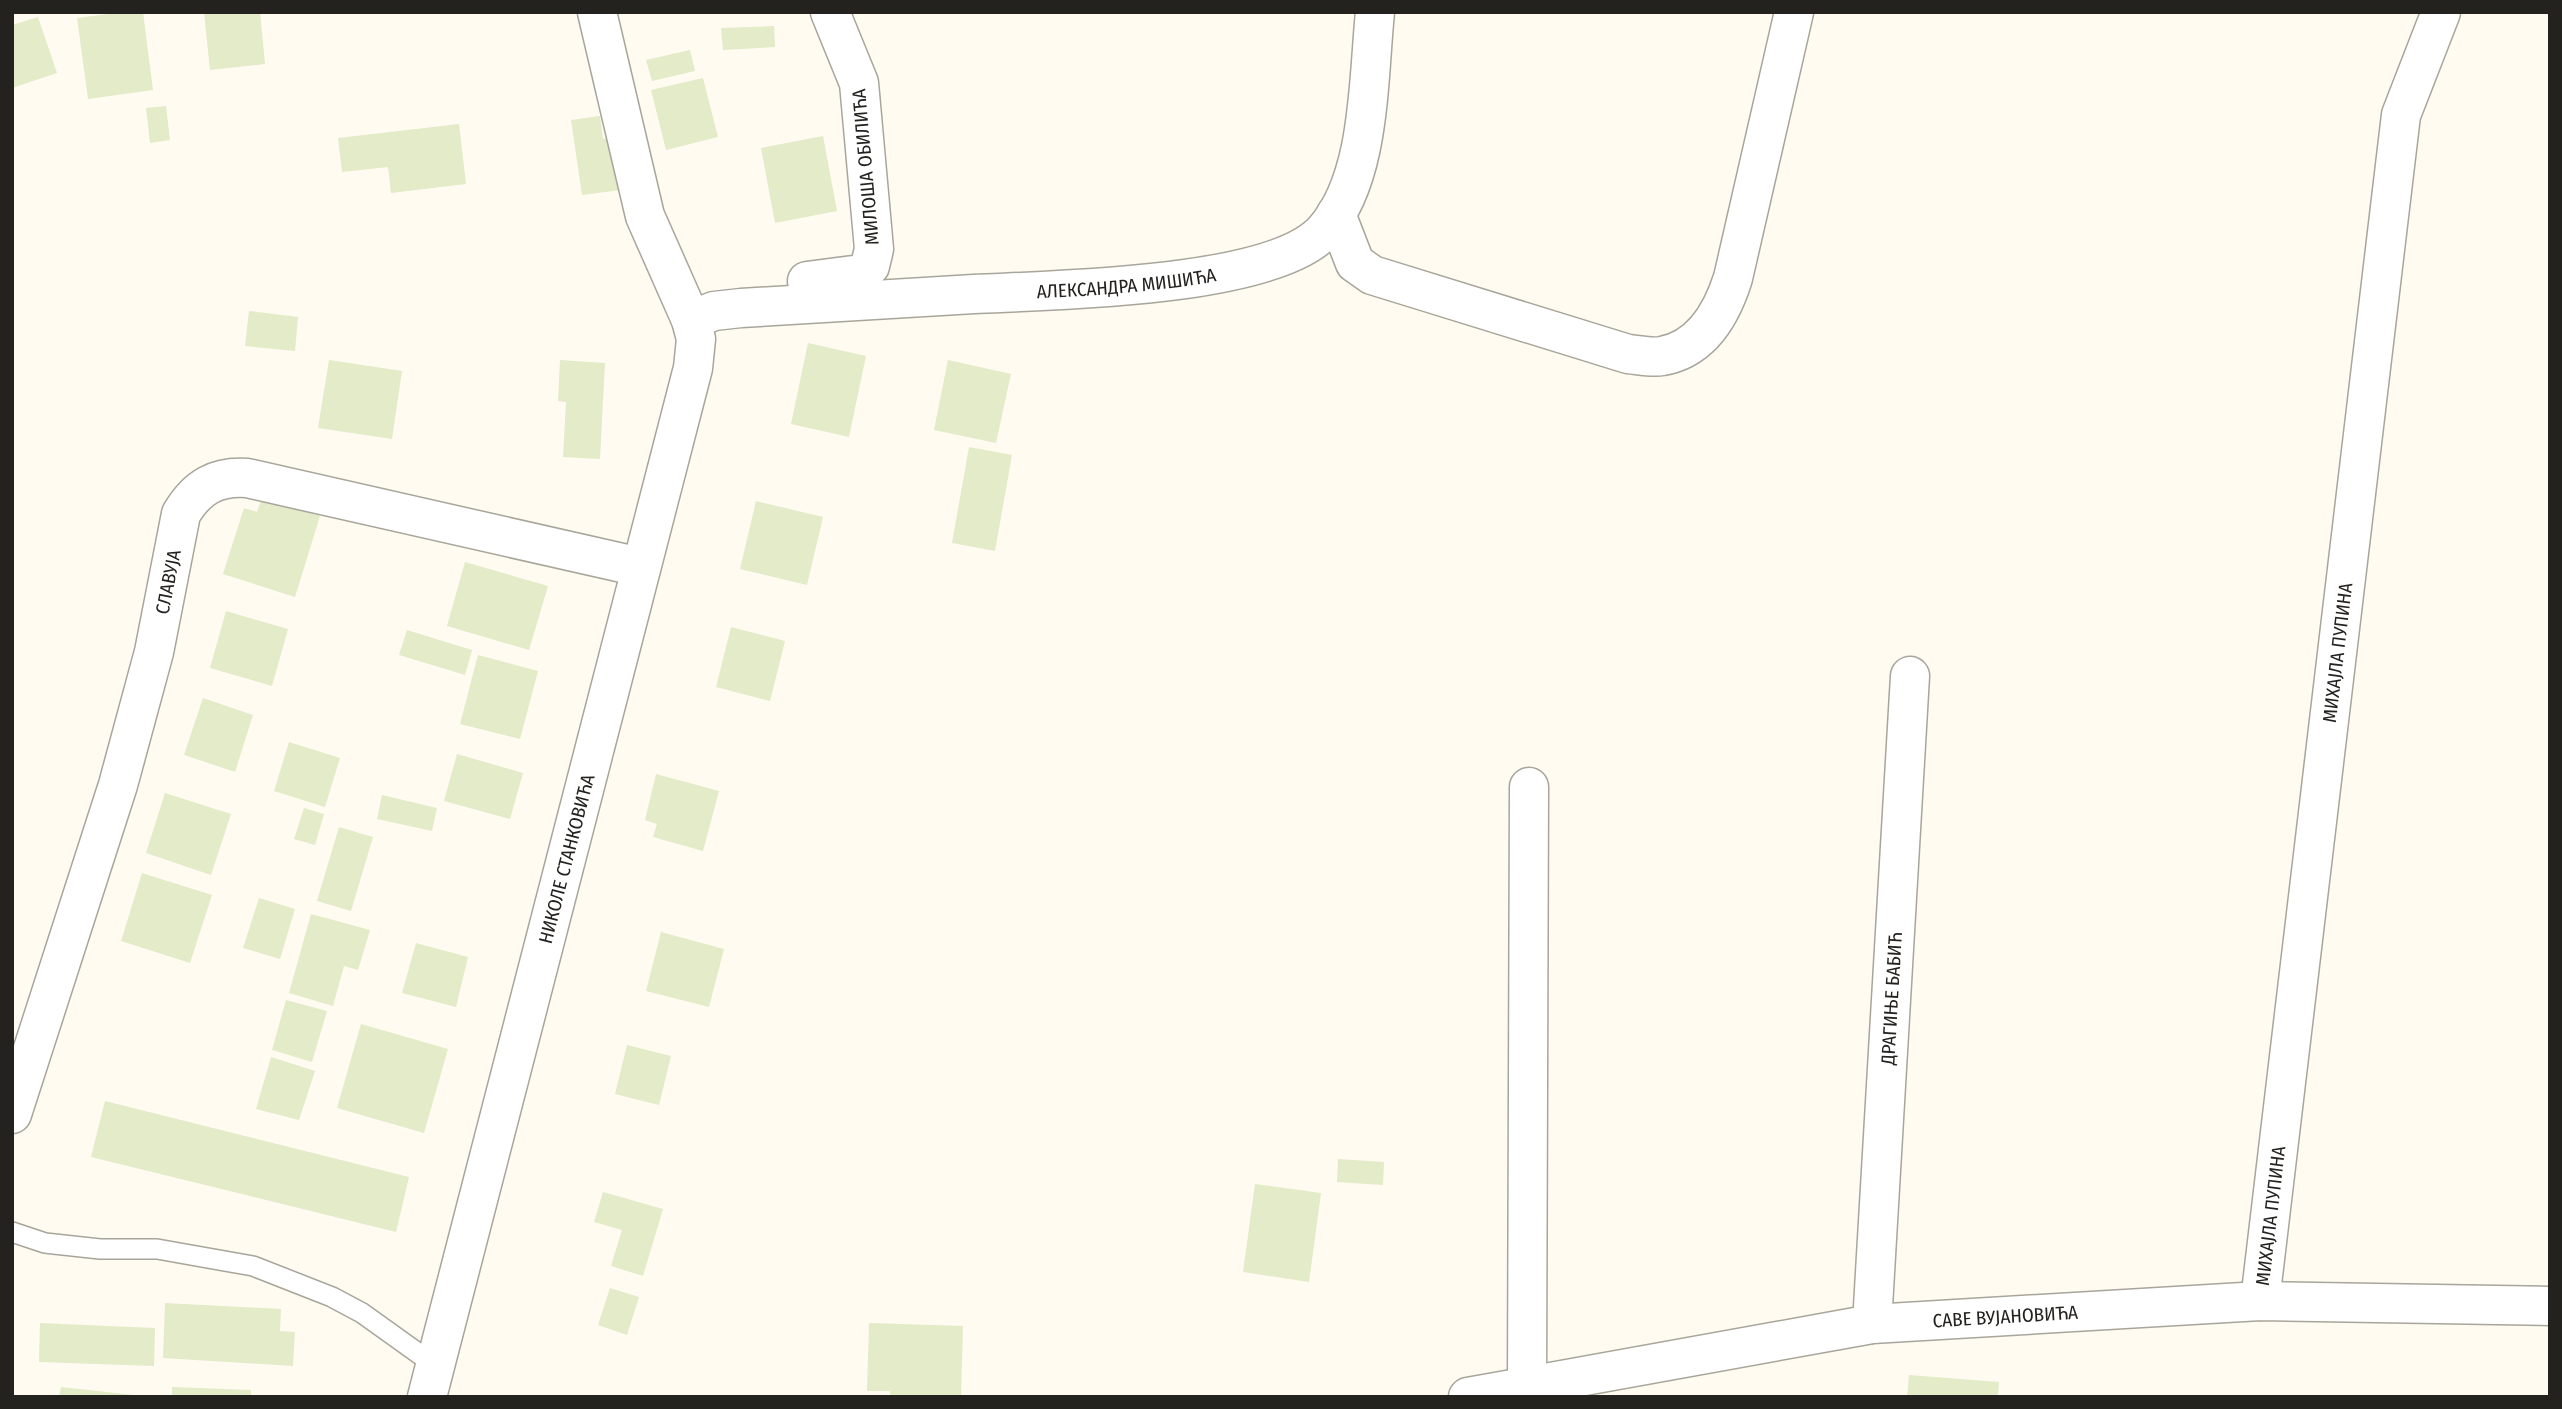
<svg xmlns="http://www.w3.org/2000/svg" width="2562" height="1409" viewBox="0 0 2562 1409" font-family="'Fira Sans Condensed',sans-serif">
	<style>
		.building { fill: #e3ebc9 }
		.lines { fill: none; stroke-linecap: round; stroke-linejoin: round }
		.service-casing { stroke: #a8a59b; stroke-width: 22 }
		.minor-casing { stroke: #a8a59b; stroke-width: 41 }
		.service { stroke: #fff; stroke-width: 19 }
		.minor { stroke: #fff; stroke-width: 38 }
		.labels { text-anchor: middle; stroke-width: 5; stroke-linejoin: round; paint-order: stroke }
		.street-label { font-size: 19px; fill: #24221f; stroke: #fff }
	</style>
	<rect width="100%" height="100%" fill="#fffbf0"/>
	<!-- building -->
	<path class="building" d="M124,12H143L153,90L88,99L77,18Z
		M204,12H260L265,64L210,70Z
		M38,17L57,73L12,88V25Z
		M774,26L775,47L723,50L721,28Z
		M690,50L695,71L652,81L646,60Z
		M703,78L718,137L666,150L651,90Z
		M166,106L170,140L150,143L146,108Z
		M600,116L603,139L614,136L621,190L582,195L571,120Z
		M459,124L466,184L391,193L388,167L342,172L338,138Z
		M823,136L837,211L775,223L761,148Z
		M249,311L298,317L295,351L245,346Z
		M808,343L866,356L849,437L791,424Z
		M329,360L402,371L392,439L318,428Z
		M560,360L605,363L600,459L563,457L566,402L558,401Z
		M948,360L1011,374L996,443L934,430Z
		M969,447L1012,455L995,551L952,543Z
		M262,498L320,516L295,597L223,574L244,508L257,512Z
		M756,501L823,517L807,585L740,569Z
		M465,562L548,586L529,650L447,626Z
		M226,611L288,629L272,686L210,668Z
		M731,627L785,641L770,701L716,687Z
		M407,630L472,650L465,675L399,655Z
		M478,655L538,671L520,739L460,724Z
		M203,698L253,715L235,772L184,755Z
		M289,742L340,758L325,807L274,791Z
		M457,754L523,773L510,819L444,801Z
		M656,774L719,791L703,851L653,837L657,824L645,820Z
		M165,793L231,814L211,875L146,853Z
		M382,795L437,808L432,831L377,819Z
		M304,808L324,814L315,845L294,839Z
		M339,827L373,837L351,911L317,901Z
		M142,873L212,895L190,963L121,941Z
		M259,898L295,909L280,959L243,948Z
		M311,914L370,930L358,970L344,966L333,1006L289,993Z
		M661,932L724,949L709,1007L646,991Z
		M416,943L468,957L456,1007L402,993Z
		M286,1000L327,1011L312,1062L272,1050Z
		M361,1024L448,1049L424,1133L337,1108Z
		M627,1045L671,1056L659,1105L615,1094Z
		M271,1057L315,1071L299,1120L256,1109Z
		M105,1101L409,1177L396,1232L91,1157Z
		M1338,1159L1384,1162L1383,1185L1337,1182Z
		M1255,1184L1321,1193L1309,1282L1243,1272Z
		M603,1192L663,1209L643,1276L611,1266L622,1230L594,1222Z
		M610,1288L639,1297L627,1335L598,1325Z
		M165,1303L281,1309L280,1331L295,1332L293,1366L163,1358Z
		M40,1323L155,1328L154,1366L39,1362Z
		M869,1323L963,1326L961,1397H890V1391H867Z
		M1909,1375L1999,1382L1998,1397H1907Z
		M61,1387L134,1395V1397H59Z
		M172,1387L251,1390V1397H172Z"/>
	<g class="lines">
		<defs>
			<path id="service" d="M12,1232L45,1243L100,1249H157L253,1266L332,1297L362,1313L436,1366"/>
			<g id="minor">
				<path d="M1336,214L1355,263L1372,275L1628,354C1639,355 1652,358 1662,356C1702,349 1722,313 1733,278L1794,12"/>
				<path d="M807,281L861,274L870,266L874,249L859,83L830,12"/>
				<path id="s1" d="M691,320L714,311L741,308C819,303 897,299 974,294C1052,290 1272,288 1324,231C1371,178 1368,80 1375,12"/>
				<path id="s2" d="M12,1114L118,785L154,652L181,514C197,487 216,476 247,478L640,567"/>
				<path id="s3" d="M2260,1301L2401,115L2441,12"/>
				<path id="s4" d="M1872,1324L1910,676"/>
				<path d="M1527,1386L1529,787"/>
				<path id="s5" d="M427,1397L693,368L696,339L691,320L645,216L597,12"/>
				<path id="s6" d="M1468,1397L1872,1324L2260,1301L2550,1306"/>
			</g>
		</defs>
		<!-- service casing -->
		<use href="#service" class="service-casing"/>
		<!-- minor casing -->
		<use href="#minor" class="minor-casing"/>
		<!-- service -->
		<use href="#service" class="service"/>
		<!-- minor -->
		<use href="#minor" class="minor"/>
	</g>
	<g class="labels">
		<!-- street labels -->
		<g class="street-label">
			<text transform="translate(865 167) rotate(-95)" y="7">МИЛОША ОБИЛИЋА</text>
			<text dy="7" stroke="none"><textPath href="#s1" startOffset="438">АЛЕКСАНДРА МИШИЋА</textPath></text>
			<text dy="7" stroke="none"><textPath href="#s2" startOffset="555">СЛАВУЈА</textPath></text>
			<text dy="7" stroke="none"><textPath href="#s3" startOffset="653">МИХАЈЛА ПУПИНА</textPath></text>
			<text dy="7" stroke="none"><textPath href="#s5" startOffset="556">НИКОЛЕ СТАНКОВИЋА</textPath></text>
			<text dy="7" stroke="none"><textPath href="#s4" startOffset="326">ДРАГИЊЕ БАБИЋ</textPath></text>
			<text dy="7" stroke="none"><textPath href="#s3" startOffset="86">МИХАЈЛА ПУПИНА</textPath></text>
			<text dy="7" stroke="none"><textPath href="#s6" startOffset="544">САВЕ ВУЈАНОВИЋА</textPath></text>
		</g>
	</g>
	<!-- border -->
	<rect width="2562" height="1409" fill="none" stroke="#24221f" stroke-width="28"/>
</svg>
